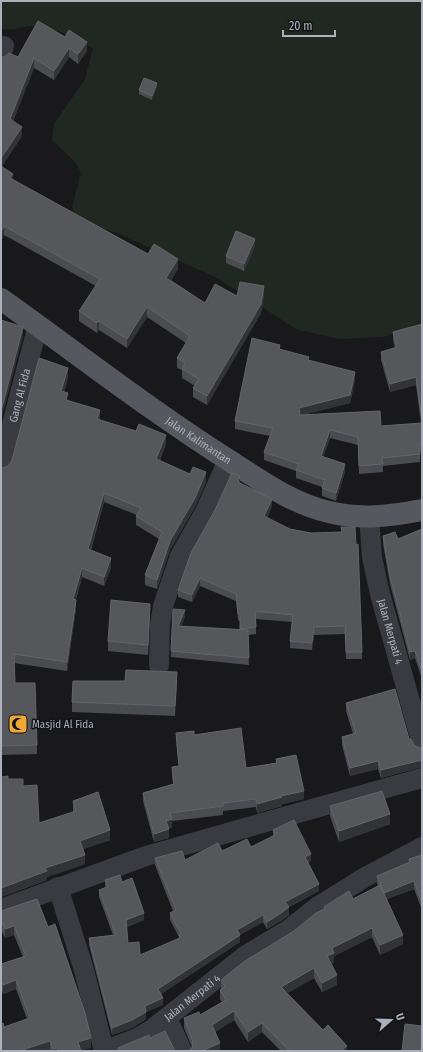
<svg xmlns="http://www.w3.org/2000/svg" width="423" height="1052" viewBox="0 0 423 1052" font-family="'Fira Sans Condensed',sans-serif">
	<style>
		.green { fill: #202921 }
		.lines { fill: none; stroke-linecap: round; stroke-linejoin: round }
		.minor { stroke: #3a3b40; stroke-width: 20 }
		.primary { stroke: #56585f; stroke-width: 22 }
		.wall { fill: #4a4c50 }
		.shaded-wall { fill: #323336 }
		.building { fill: #55575b; stroke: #62656a }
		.labels { text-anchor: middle; stroke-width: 3; stroke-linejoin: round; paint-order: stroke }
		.street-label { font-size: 11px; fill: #abb1ba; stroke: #141416 }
		.poi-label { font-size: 11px; fill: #abb1ba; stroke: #141416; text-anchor: start }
	</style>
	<rect width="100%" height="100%" fill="#19191b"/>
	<!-- green -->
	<path class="green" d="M1,1H422V322L384,337L338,339L296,329L217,278L122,235L77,219L72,207L81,173L76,163L52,140L54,124L85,79L93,48C78,40 53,26 35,26C23,26 13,31 1,29Z"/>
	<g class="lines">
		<!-- minor -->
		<g class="minor">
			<path d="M1,55L4,46"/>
			<path id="s1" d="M1,466L38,325"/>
			<path id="s2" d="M369,516L372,557L380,594L422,744"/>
			<path d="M159,665L160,625L163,606L180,556L205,512L228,460"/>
			<path d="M58,887L84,970L104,1051"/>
			<path d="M1,909L146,856L422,778"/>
			<path d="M167,1018L182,1051"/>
			<path id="s3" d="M104,1051L137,1038L151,1030L246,955L288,930L317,907L367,876L422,847"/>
		</g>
		<!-- primary -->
		<path class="primary" id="s4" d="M1,299C77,353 151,411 230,461C261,481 293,504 329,512C360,520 391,516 422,510"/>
	</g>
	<!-- wall -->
	<path class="wall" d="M38,21L87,51L78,64L69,57L54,80L34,68L13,121L22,136L2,166L13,180L148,254L178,269L171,280L205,303L237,296L264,295L261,313L207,405L193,397V388L195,386L182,378V370L177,368V358L186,343L147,317L127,348L99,330L97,333L79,321V311L96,286L4,235L1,241V57H18Z
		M157,87L152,100L139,94V90Z
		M255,246L244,271L226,263V256Z
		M422,324V451L420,452V462L383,466V472L359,474L358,445L330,438L323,457L345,472L336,501L322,496V487L296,478V471L264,460V452L270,436L235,429V421L280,349L309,360L355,380L350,403L302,415L381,426L421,423L416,385L390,392L381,360V352L395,348L393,340V332Z
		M68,377L64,392L68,401L99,419L166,444L160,460L206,482L195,507L170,550L157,589L145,585V575L159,539L136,525V516L137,515L104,502L91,550L111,568L104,586L82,577L76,600V609L67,671L14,663L15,683L37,745V754L1,755V467L4,468L9,465Z
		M240,483L272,506L267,518L362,652V659H346L345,634L314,635L312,650L290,648V641L292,622L256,619V634L248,635L249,665L171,657L173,609L185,617L181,626L240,630V621L238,620L236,601L200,586L192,602L178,597V590Z
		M422,529V679L415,658L410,660L390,584L383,544V536L398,539Z
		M150,614L148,655L108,651V641Z
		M177,682L175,716L72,712V702Z
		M346,703L409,739L414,745L420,748L422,747V767L381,778L378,769L350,776L342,745V737L353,734L346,711Z
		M176,733L194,735L246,768L276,763V759L304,799L282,804V806L257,813L256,807L223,811V815L172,821V827L169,828V838L154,842L143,801V793L173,784L172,775V767L179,766L176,741Z
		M1,777L23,786L39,823L73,812V801L110,840L83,849L85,864L47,877V880L1,897Z
		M330,806L390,824L339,842L330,816Z
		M273,830L311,861L308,863L319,891L289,907V915L281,921L267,929L263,922L240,935V942L161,994L163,1005L146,1012V1019L132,1028L112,1035L89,945V938L113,935L99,897V890L105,887V880L122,882L144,920L127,927L128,943L140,955L179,938V937L170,920V913L173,911L155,865V858L185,860L222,851L251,847L273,836Z
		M422,855V910L414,889L387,899L403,944L380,955L372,937L334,956V962L331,964L337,985L322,992L314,978L287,993L323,1030L347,1051H281L262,1032L248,1042L234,1020L215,1032L220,1051L192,1047L184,1028V1018L200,1015L222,1002L220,999V990L221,989V980L294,931L324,909V907L353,899L378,886L377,884V876L409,862V859Z
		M37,899L91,1048L81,1050V1051H1L4,1027L27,1019L16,989L3,994L1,988V964L23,957L14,935L5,938L1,930V911Z"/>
	<!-- shaded-wall -->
	<path class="shaded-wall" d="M87,42V51L78,64V54Z
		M69,48V57L54,80V71Z
		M34,58V68L10,129V119Z
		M157,83V87L152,100V96Z
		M22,127V136L1,167V158Z
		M13,174V183L10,178Z
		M4,226V235L1,241V232Z
		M255,239V246L244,271V264Z
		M178,259V269L166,287V278Z
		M264,286V295L261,313L207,405V396Z
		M147,307V317L127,348V339Z
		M99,321V330L97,333V323Z
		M23,327V336L1,421V411Z
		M68,368V377L61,400V391Z
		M355,372V380L350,403L299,416V408Z
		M416,377V385L390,392V384Z
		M100,410V419L97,428V419Z
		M330,430V438L321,464V456Z
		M166,435V444L156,468V459Z
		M345,464V472L336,501V493Z
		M206,472V482L195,507L170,550L157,589V580L170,541Z
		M240,476V484L238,482Z
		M104,493V502L88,558V549Z
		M272,499V506L264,524V516Z
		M111,558V568L104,586V577Z
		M82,568V577L73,608V599Z
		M200,578V586L192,602V595Z
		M76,600V609L67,671V662Z
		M150,604V614L148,655V645Z
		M185,610V617L178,633V626Z
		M314,627V635L312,650V643Z
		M415,651V658L410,660V652Z
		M422,760V767L381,778V770Z
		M378,761V769L350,776V768Z
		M304,791V799L282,804V806L257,813V804L281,796Z
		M390,814V824L339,842V831Z
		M172,819V827L166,829V821Z
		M169,829V838L154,842V834Z
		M110,830V840L80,850V841Z
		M311,854V861L305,864V857Z
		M85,855V864L47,877V880L1,897V888L45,868Z
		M414,881V889L384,900V893Z
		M319,884V891L285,909V902Z
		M289,907V915L281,921L267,929V922Z
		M144,913V920L126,927V920Z
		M263,915V922L240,935V942L158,996V989L237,930Z
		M14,926V935L5,938V929Z
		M372,928V937L334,956V962L327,965V956L332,948Z
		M403,935V944L380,955V945Z
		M314,968V978L281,997V987Z
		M337,975V985L322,992V983Z
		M16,980V989L3,994V985Z
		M163,998V1005L146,1012V1019L132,1028L112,1035V1028L145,1006Z
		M234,1011V1020L212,1034V1025Z
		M262,1023V1032L248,1042V1032Z
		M91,1038V1048L78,1051V1042Z
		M50,1041V1050L49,1051H19Z
		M220,1043V1051H202Z
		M347,1046V1051H341Z
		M57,1048V1051H53V1049Z"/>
	<!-- building -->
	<path class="building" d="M38,21L65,37L69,30L87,42L78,54L69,48L54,71L34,58L10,119L22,127L1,158V57H4L9,53L18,57Z
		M144,78L157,83L152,96L139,90Z
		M1,166L13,174L10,178L148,254L154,244L178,259L166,278L205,303L215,284L237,296L240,282L264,286L261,304L207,396L193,388L199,379L182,369L185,363L177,358L190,336L147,307L127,339L99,321L97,323L79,311L100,279L4,226L1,232Z
		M236,231L255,239L244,264L226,256Z
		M1,320L23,327L1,411Z
		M422,324V421L416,377L390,384L381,352L397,347L393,332Z
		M252,338L280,345L279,349L309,357L308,360L355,372L350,395L299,408L300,415L380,411L381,426L422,423V443L419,444L420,454L382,458L383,464L359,466L358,437L330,430L321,456L345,464L336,493L322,488L325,480L296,470L299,464L264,452L273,428L235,421Z
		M39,358L68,368L61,391L68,393L66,400L100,410L97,419L136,431L139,424L166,435L156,459L190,474L193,467L206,472L195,498L170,541L157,580L145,575L162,532L136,516L141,508L104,493L88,549L111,558L104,577L82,568L73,599L76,600L67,662L14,654L15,683H35L37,745L1,746V467L4,468L9,465L12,460Z
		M232,473L240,476L238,482L272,499L264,516L290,529L311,533L342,532L341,527H355L356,545L358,544L362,652H346L345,626L314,627L312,643L290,641L293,615L255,611L256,627L240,629V614L238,613L236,594L200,578L192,595L178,590L191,553L215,510Z
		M422,529V672L415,651L410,652L390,576L383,536L395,532L398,539Z
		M111,600L150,604L148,645L108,641Z
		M173,609L185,610L178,626L248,630L249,658L171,651Z
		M126,670L177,672L175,706L72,702L73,681H125Z
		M395,689L409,739H411L414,745L420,748L422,747V760L381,770L378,761L350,768L342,737L356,733L346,703Z
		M241,728L246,768L277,763L276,759L296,755L304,791L281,796L282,797L257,804L256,799L223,803V806L170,813L172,819L166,821L169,829L154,834L143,793L174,784L172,767L179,766L176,733L194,731V735Z
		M8,776V779H23V786L37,785L39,823L76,811L73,801L98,792L110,830L80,841L85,855L45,868L47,871L1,888V777Z
		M382,791L390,814L339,831L330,806Z
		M294,820L311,854L305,857L319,884L285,902L289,907L281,913L267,922L263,915L237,930L240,935L158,989L163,998L145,1006L146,1012L132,1020L112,1028L89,938L116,935L99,890L108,887L105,880L120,875L122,882L132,878L144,913L126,920L128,943L139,942L140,955L180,938L179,935L181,934L170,913L176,910L155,858L182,851L185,860L218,843L222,851L247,839L251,847L275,835L273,830Z
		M422,855V903L414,881L384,893L377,876L410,862L409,859L412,858Z
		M380,885L403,935L380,945L372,928L332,948L334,953L327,956L337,975L322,983L314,968L281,987L323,1030L328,1025L347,1046L341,1051H290L262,1023L248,1032L234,1011L212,1025L220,1043L202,1051H188L192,1048L193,1042L184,1018L199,1012L200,1015L226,1000L220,990L225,987L221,980L245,961L294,931L316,913L325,909L324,907L349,891L353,899Z
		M37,899L48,927L55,924L85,1013L91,1038L78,1042L81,1051H58L57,1048L53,1049L50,1041L19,1051H1V1024L3,1023L4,1027L30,1018L16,980L3,985L1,979V964L26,956L14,926L5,929L1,920V911Z
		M405,1024L422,1026V1051H402Z
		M165,1031L175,1051H119L118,1048L149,1035L150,1038Z"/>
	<!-- icons -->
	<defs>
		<symbol id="mosque-square" viewBox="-11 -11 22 22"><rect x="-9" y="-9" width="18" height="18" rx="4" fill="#f2a739" stroke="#141416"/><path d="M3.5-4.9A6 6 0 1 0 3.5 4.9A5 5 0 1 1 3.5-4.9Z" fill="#111"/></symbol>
	</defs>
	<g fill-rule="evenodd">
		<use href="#mosque-square" x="7" y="713" width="22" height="22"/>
	</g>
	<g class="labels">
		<!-- street labels -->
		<g class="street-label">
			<text dy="4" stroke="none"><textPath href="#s1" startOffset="73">Gang Al Fida</textPath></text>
			<text dy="4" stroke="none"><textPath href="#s4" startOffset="243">Jalan Kalimantan</textPath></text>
			<text dy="4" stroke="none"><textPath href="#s2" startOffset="118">Jalan Merpati 4</textPath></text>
			<text dy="4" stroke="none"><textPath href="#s3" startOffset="104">Jalan Merpati 4</textPath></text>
		</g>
		<!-- poi labels -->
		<g class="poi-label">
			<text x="32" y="728">Masjid Al Fida</text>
		</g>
	</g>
	<!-- border -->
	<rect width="423" height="1052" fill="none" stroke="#abb1ba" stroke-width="4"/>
	<!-- north arrow -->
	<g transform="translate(391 1020) rotate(70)" stroke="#141416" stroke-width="3" paint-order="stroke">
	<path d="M0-3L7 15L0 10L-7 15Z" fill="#abb1ba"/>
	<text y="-6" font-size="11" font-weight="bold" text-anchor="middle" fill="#abb1ba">U</text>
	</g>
	<!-- scale -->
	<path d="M283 30v6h52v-6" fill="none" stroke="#abb1ba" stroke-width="2"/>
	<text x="289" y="30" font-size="12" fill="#abb1ba" stroke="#141416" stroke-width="3" paint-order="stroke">20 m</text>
</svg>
